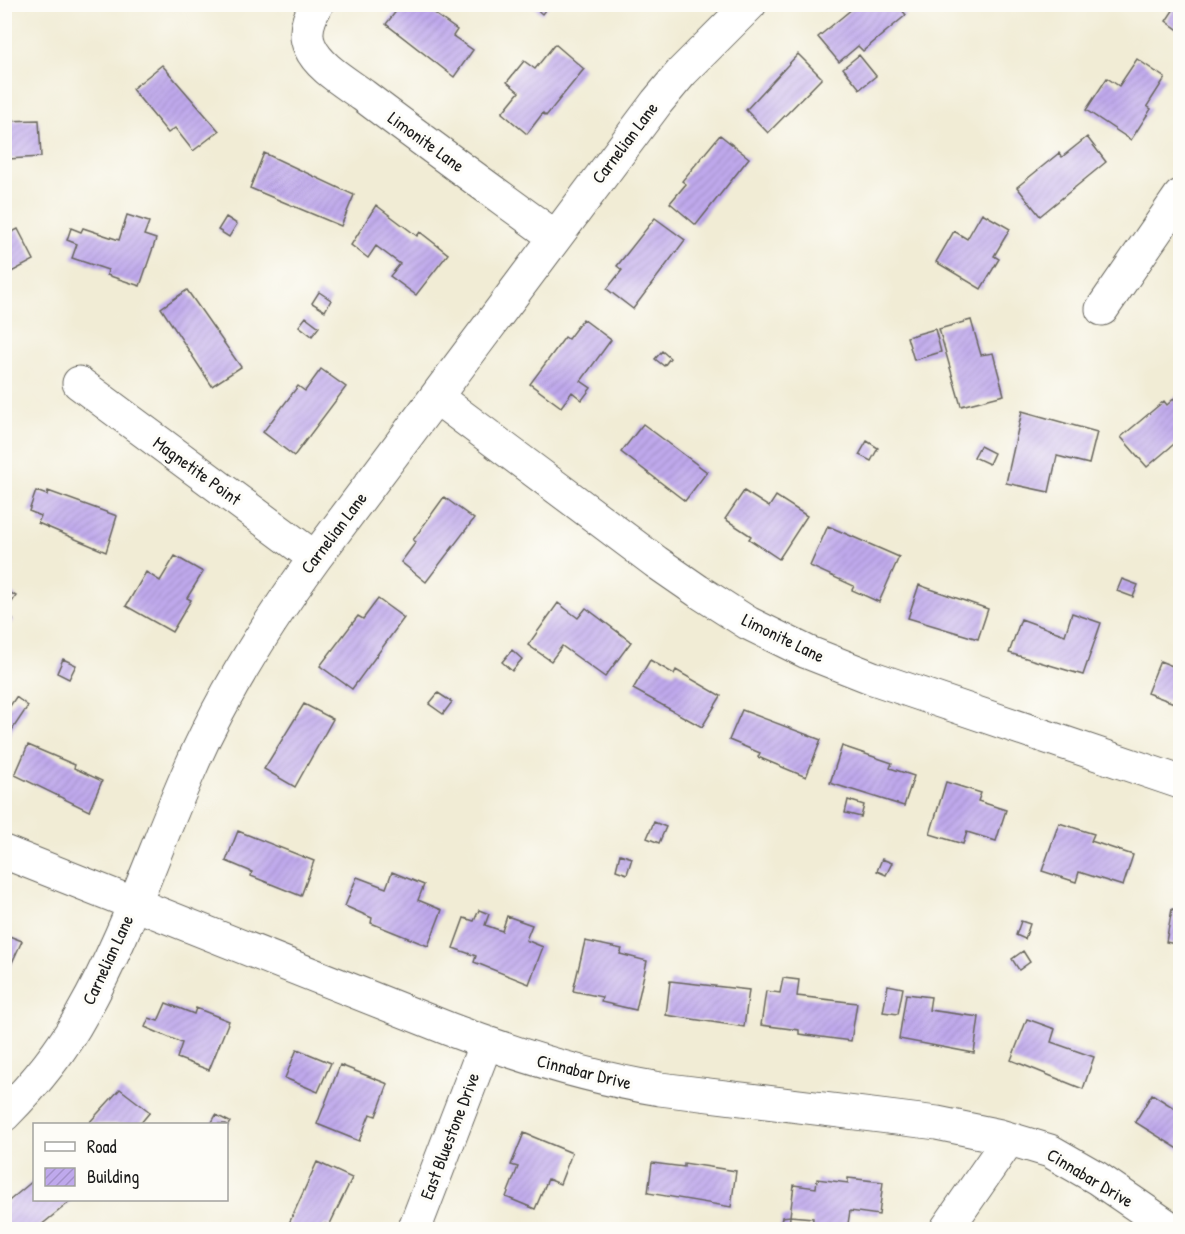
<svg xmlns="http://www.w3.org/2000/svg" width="1185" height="1234" viewBox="0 0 1185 1234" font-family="'Patrick Hand',sans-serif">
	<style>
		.building { fill: url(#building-hatch) }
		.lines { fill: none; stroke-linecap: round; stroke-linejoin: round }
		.minor-casing { stroke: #67655d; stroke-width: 35 }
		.minor { stroke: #fff; stroke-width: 33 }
		.labels { text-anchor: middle; stroke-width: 6; stroke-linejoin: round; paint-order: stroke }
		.street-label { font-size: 18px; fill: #1c1c1c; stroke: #fdfcf7 }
	</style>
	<defs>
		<pattern id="building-hatch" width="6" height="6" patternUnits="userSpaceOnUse" patternTransform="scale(1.5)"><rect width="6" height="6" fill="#bfa9ec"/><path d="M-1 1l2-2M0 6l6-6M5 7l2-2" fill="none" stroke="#a491ca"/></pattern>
	</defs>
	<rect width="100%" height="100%" fill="#fdfcf7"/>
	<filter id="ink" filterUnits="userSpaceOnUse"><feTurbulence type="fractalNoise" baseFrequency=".0167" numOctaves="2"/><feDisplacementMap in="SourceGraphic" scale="12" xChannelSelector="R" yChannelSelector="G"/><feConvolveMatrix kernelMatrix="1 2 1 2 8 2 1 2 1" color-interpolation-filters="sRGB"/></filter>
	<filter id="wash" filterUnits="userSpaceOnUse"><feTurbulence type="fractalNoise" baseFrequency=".008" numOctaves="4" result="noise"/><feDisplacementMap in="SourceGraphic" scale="24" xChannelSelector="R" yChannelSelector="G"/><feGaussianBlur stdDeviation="1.35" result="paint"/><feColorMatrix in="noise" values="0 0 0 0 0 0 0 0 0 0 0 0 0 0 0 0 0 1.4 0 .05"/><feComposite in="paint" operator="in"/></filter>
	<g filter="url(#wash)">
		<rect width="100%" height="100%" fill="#f1ecd5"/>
		<g id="blocks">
			<!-- building -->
			<path class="building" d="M531,4H550L542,14Z
				M858,4H897L906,15L863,51L858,46L839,62L818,37Z
				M401,5H422L457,30L453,36L473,50L454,77L386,24Z
				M1167,5H1180V31L1166,21L1174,9Z
				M555,44L584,69L546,116L543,113L527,134L502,113L519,92L507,82L524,61L535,69Z
				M798,54L822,78L768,133L746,110Z
				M859,55L876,76L860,89L843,68Z
				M1137,59L1165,78L1147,106L1151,109L1131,140L1086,110L1107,78L1119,86Z
				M162,65L219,131L193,151L175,128L168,133L132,89Z
				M39,120L41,157L8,159L5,121Z
				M720,135L749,158L696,225L670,203L686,184L682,181Z
				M1087,137L1106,162L1040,216L1017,187L1059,153L1062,157Z
				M264,153L354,195L341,226L250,188Z
				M376,205L417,236L420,232L448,254L416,295L390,276L400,264L376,246L368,258L351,245Z
				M982,213L1010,229L994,256L999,259L981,289L936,262L954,231L967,239Z
				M127,215L149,222L144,235L156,239L140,286L107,275L108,270L72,258L77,244L67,240L71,228L81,232L83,228L119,240Z
				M226,217L237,224L229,237L218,230Z
				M655,218L685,240L633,309L607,289L622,270L617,266Z
				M18,229L34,260L4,276V236Z
				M187,290L241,367L212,386L161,308Z
				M319,292L331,300L325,311L312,303Z
				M306,317L319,327L312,336L299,326Z
				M583,319L611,340L581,381L591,388L582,400L572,392L561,407L530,384L565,337L568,339Z
				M971,320L981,355L993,353L1004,395L961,406L939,329Z
				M935,329L941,352L914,360L907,337Z
				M662,351L670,358L664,366L655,359Z
				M321,369L346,387L294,456L263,432L298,386L305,391Z
				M1180,393V439L1147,467L1121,437L1164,401L1167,405Z
				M1022,411L1097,432L1089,464L1057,456L1049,492L1006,483Z
				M643,424L707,472L685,501L621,452Z
				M867,441L878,448L871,461L859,455Z
				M980,446L994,453L989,464L974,457Z
				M36,491L47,495L48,491L117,516L106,552L38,523L41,516L29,511Z
				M744,491L769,507L776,496L807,516L779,559L749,539L751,536L725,519Z
				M444,497L474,519L426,582L401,562L416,542L413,540Z
				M828,526L899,557L879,602L852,590L854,586L810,566Z
				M175,556L203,572L187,598L191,600L172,632L126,606L146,572L160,581Z
				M1122,579L1138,585L1133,597L1117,591Z
				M919,585L988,609L978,639L908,618Z
				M4,589L16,596L10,605L4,601Z
				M378,599L404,618L352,689L320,666L358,616L363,619Z
				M558,603L578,618L586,608L631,642L605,677L562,646L551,661L528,645Z
				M1072,613L1101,623L1083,675L1009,653L1021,619L1065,635Z
				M4,614L13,620L4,632Z
				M512,650L522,659L512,671L502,662Z
				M63,659L76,665L69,679L57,673Z
				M650,660L674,674L676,670L721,696L702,727L633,689Z
				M1160,661L1180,669V711L1175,709L1177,704L1147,693Z
				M438,693L452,702L443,714L429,704Z
				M16,697L28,706L4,742V711L6,712Z
				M304,704L333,719L295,787L264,769Z
				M742,710L821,740L806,777L758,757L760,753L729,740Z
				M28,745L75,765L74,768L102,781L89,811L15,775Z
				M842,746L892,763L890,768L914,776L904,806L830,783Z
				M946,782L981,793L978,801L1006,810L996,841L967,832L963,844L930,834Z
				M848,800L864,805L861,817L845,813Z
				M654,822L666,827L659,843L647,838Z
				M1059,823L1094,834L1091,841L1133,855L1123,886L1079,872L1076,882L1042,871Z
				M238,831L314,861L301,896L251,876L252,872L226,861Z
				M620,854L632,858L627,874L616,870Z
				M882,859L892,863L886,875L877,871Z
				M392,872L424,885L418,900L442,910L428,946L371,923L372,918L345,906L357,877L386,888Z
				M1172,909L1180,910V945L1166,942Z
				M479,910L489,914L485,925L502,931L507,916L532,925L526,940L543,947L529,984L474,962L476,956L453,948L464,918L474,921Z
				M1021,921L1030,924L1025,939L1016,935Z
				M4,934L22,941L4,980Z
				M585,941L622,949L620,954L647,961L636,1010L601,1002L602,997L573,991Z
				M1023,951L1030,962L1019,970L1012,959Z
				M783,978L799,980L797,996L857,1003L851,1041L799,1034V1030L761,1025L766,991L780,993Z
				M670,981L749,990L744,1027L666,1015Z
				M888,985L903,988L898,1014L883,1012Z
				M906,994L931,997L929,1010L979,1017L974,1053L899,1039Z
				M166,1003L194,1014L196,1008L229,1021L209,1070L177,1058L182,1043L145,1027L149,1018L158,1021Z
				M1027,1019L1055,1029L1051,1042L1094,1057L1083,1089L1011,1060Z
				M297,1049L331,1063L318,1092L285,1078Z
				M340,1065L388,1084L376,1116L370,1114L359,1141L317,1124Z
				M120,1089L150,1112L140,1124H88Z
				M1152,1094L1174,1108L1178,1102L1180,1104V1150L1135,1122Z
				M216,1115L230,1122L226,1128V1124H211Z
				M524,1133L572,1153L560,1184L548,1179L535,1209L506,1197L518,1167L511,1165Z
				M317,1162L352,1178L329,1226L325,1224L322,1230H286Z
				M652,1163L684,1167V1163L736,1171L731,1207L648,1193Z
				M848,1178L883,1182L879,1215L850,1211L847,1230H812L813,1218L790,1216L794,1185L816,1188L817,1179L848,1183Z
				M34,1180V1200H72L35,1230H4V1205Z
				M790,1216L789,1229H780L782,1217Z"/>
		</g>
	</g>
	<g filter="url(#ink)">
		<use href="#blocks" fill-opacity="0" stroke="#67655d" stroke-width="1.5"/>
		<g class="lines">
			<defs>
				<path id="minor" d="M317,4C309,17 303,33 310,47C319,68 347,83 364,96C427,144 491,190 555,237
					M1102,309L1180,196
					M79,383L315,558
					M436,397L656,562L698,591L748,623L807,652L873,678L1180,782
					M4,852L449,1029C519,1056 587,1077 660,1089L937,1123L1000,1136L1050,1151L1097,1178L1173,1230
					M4,1115C34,1085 62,1051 82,1014C126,937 154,850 190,769C223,693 267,624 315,558L657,102L682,72L750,4
					M414,1230L486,1043
					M946,1230L1009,1139"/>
			</defs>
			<!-- minor casing -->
			<use href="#minor" class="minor-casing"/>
			<!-- minor -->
			<use href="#minor" class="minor"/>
		</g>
	</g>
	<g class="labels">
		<!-- street labels -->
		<g class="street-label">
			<text transform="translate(426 142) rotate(36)" y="6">Limonite Lane</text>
			<text transform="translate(625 143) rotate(-53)" y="6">Carnelian Lane</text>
			<text transform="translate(197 471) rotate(36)" y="6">Magnetite Point</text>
			<text transform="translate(334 533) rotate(-53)" y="6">Carnelian Lane</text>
			<text transform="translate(783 638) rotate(26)" y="6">Limonite Lane</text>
			<text transform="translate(108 960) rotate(-65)" y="6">Carnelian Lane</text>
			<text transform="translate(584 1072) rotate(14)" y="6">Cinnabar Drive</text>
			<text transform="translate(450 1136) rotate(-69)" y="6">East Bluestone Drive</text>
			<text transform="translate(1090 1178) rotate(31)" y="6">Cinnabar Drive</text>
		</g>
	</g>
	<!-- margin -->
	<rect width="1185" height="1234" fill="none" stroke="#fdfcf7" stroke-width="24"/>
	<!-- legend -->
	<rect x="33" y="1123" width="195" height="78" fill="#fdfcf7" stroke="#a3a29f" stroke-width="1.5"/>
	<rect x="45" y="1142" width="30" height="9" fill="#ffffff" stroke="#a3a29f" stroke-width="1.5"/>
	<text x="87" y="1153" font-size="18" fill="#1c1c1c">Road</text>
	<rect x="45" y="1168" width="30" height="18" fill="url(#building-hatch)" stroke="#a3a29f" stroke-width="1.5"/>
	<text x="87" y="1183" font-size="18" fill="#1c1c1c">Building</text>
</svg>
